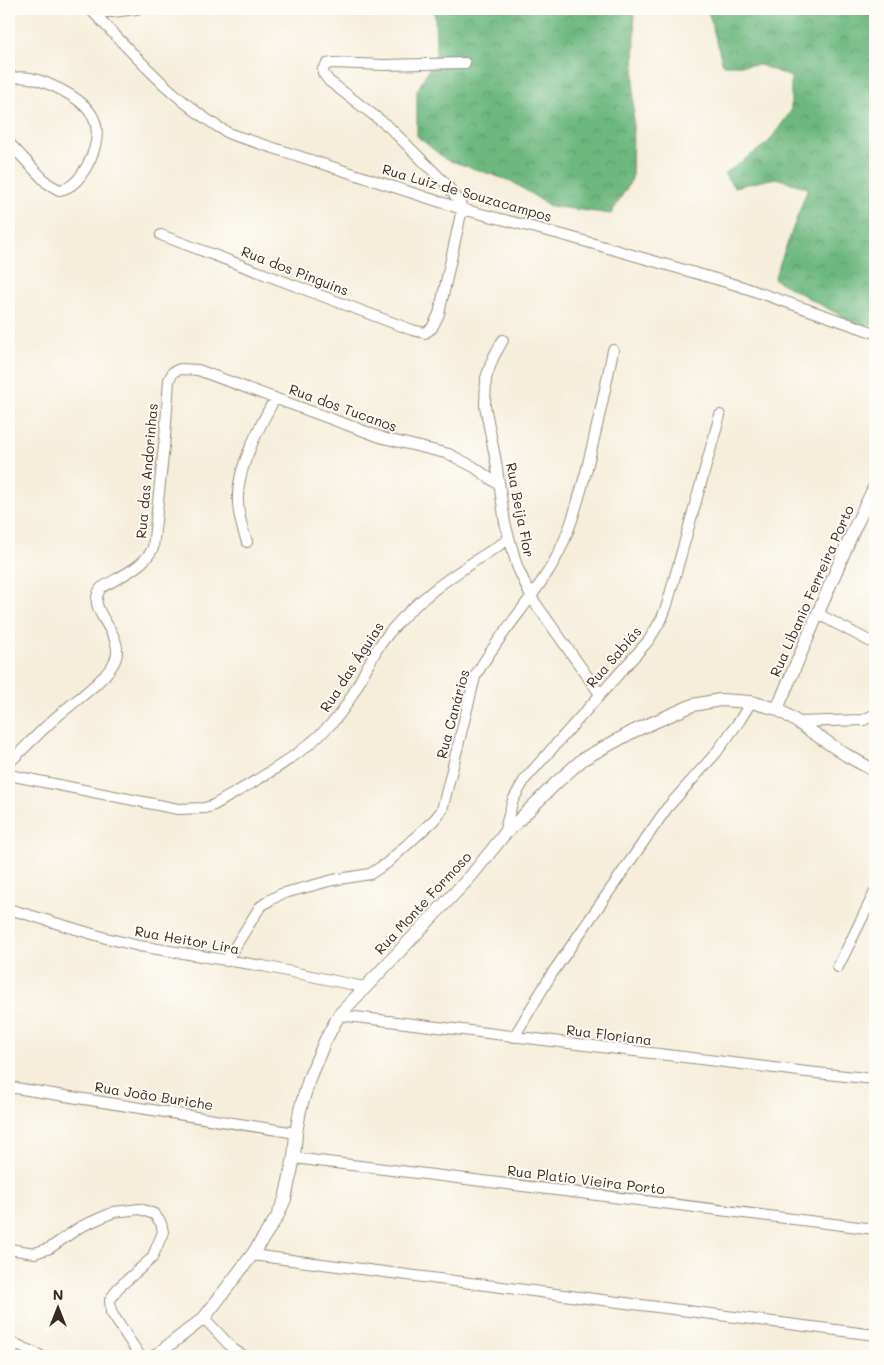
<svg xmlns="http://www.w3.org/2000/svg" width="884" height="1365" viewBox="0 0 884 1365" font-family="Mali,sans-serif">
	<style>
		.forest { fill: url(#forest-crowns); stroke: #54714e }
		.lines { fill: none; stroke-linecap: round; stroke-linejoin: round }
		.minor-casing { stroke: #988c7c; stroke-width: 12 }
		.tertiary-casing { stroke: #988c7c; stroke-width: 14 }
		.minor { stroke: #fff; stroke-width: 10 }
		.tertiary { stroke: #fff; stroke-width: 12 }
		.labels { text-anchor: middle; stroke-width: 4; stroke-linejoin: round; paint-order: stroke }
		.street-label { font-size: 14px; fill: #3b2a1e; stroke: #fdfcf7 }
	</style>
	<defs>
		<pattern id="forest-crowns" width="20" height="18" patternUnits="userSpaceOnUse" patternTransform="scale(1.25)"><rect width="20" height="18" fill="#6db87f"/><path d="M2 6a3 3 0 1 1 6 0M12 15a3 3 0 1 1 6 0" fill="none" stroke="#5b9667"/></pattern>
	</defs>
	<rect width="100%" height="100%" fill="#fdfcf7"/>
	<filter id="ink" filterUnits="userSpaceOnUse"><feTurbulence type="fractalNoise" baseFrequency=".02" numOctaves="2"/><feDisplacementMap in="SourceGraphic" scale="10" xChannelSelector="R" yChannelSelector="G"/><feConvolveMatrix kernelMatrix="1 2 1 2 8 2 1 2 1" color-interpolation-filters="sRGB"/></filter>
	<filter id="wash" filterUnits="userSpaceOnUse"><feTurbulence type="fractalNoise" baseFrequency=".0096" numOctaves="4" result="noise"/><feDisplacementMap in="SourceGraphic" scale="20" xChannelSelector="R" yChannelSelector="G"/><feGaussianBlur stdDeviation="1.12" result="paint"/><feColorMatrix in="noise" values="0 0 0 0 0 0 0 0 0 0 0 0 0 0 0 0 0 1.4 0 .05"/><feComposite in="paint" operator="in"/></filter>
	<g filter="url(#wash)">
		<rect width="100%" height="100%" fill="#f6eedb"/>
		<!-- forest -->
		<path class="forest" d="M435,9H633L635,30L632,179L611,214L550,206L511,181L445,159L417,136V91L436,55Z
			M705,9H875V325H858L774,279L808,188L776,178L734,187L724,174L768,143L791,111V77L760,65H723L709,14Z"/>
	</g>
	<g filter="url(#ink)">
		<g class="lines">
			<defs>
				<path id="minor" d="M89,9L112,12L137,9
					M91,10C134,54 176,104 230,134L462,209L563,235L740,286L875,333
					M9,79C24,74 40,80 53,86C93,104 109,125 87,166C80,178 73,188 59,190L47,183L9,143
					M161,235L412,330L425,333L432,328L439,314L462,209L460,202L446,184L389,127L329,81L323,73V69L327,64L332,63L385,65L465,63
					M503,340L493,358L486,378L485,406L496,462L505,523L517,566L531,597L600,694
					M247,542C242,528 237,511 238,496C238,466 261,424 275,398
					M818,614L875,644
					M796,722L864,720L875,714
					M9,763C23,749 38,734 53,720C69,705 110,678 116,658C124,631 84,611 101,588C120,576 143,568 153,548L165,437L169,380L173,372L180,369L198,370L383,438L449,454L474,467L499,485
					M9,775L178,809L205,808L214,805C255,781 299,758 332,723C353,701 363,671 379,646C412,599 462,569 509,539
					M503,836L513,800L525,779L649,640L662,618L667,605L720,415
					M9,909L106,938L139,946L263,966L364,987
					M226,961L260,907L270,900L281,894L333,880L370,874L387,863L434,820L442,810L475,677C497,635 533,601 556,558C570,532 578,501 586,472C596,432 605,391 613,350
					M838,967L875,892
					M339,1015L807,1072L875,1079
					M514,1037L551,975L667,808L716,753L740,720L751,702
					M9,1087L296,1133
					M294,1158L875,1229
					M9,1249L35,1253L50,1248L80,1227L114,1212L140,1209L154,1214L161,1223L163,1232L152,1258L118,1288L110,1300L111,1312L140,1356
					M252,1255L875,1335
					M204,1318L234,1350L244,1356
					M9,1341L41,1356"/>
				<path id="tertiary" d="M777,709L854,529L875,486
					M155,1356L204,1318L252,1255L277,1217L285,1199L294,1158L296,1133L300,1110L310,1076L325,1041L339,1015L471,876L503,836L557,782L583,759L634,731L693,705L720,700L751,702L777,709L787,715L846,755L875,771"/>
			</defs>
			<!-- minor casing -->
			<use href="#minor" class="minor-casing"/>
			<!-- tertiary casing -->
			<use href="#tertiary" class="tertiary-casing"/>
			<!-- minor -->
			<use href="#minor" class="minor"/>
			<!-- tertiary -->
			<use href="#tertiary" class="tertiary"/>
		</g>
	</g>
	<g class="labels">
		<!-- street labels -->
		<g class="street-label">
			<text transform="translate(467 193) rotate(16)" y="5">Rua Luiz de Souzacampos</text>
			<text transform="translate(295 271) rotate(21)" y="5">Rua dos Pinguins</text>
			<text transform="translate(343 408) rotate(20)" y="5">Rua dos Tucanos</text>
			<text transform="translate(147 471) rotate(-85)" y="5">Rua das Andorinhas</text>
			<text transform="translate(520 510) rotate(79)" y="5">Rua Beija Flor</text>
			<text transform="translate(812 591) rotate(-66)" y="5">Rua Libanio Ferreira Porto</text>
			<text transform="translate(614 657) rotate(-49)" y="5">Rua Sabiás</text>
			<text transform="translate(352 667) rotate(-57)" y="5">Rua das Águias</text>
			<text transform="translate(453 714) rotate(-75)" y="5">Rua Canários</text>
			<text transform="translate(423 903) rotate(-47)" y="5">Rua Monte Formoso</text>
			<text transform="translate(187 940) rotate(10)" y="5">Rua Heitor Lira</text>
			<text transform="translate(609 1035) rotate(7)" y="5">Rua Floriana</text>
			<text transform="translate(154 1096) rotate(9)" y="5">Rua João Buriche</text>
			<text transform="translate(586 1180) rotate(7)" y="5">Rua Platio Vieira Porto</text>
		</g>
	</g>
	<!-- margin -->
	<rect width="884" height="1365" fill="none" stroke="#fdfcf7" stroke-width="30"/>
	<!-- north arrow -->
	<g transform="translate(58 1308)" stroke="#fdfcf7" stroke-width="4" paint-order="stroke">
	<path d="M0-4L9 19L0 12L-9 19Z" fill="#3b2a1e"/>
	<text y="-8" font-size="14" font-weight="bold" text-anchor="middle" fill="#3b2a1e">N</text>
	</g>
</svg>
